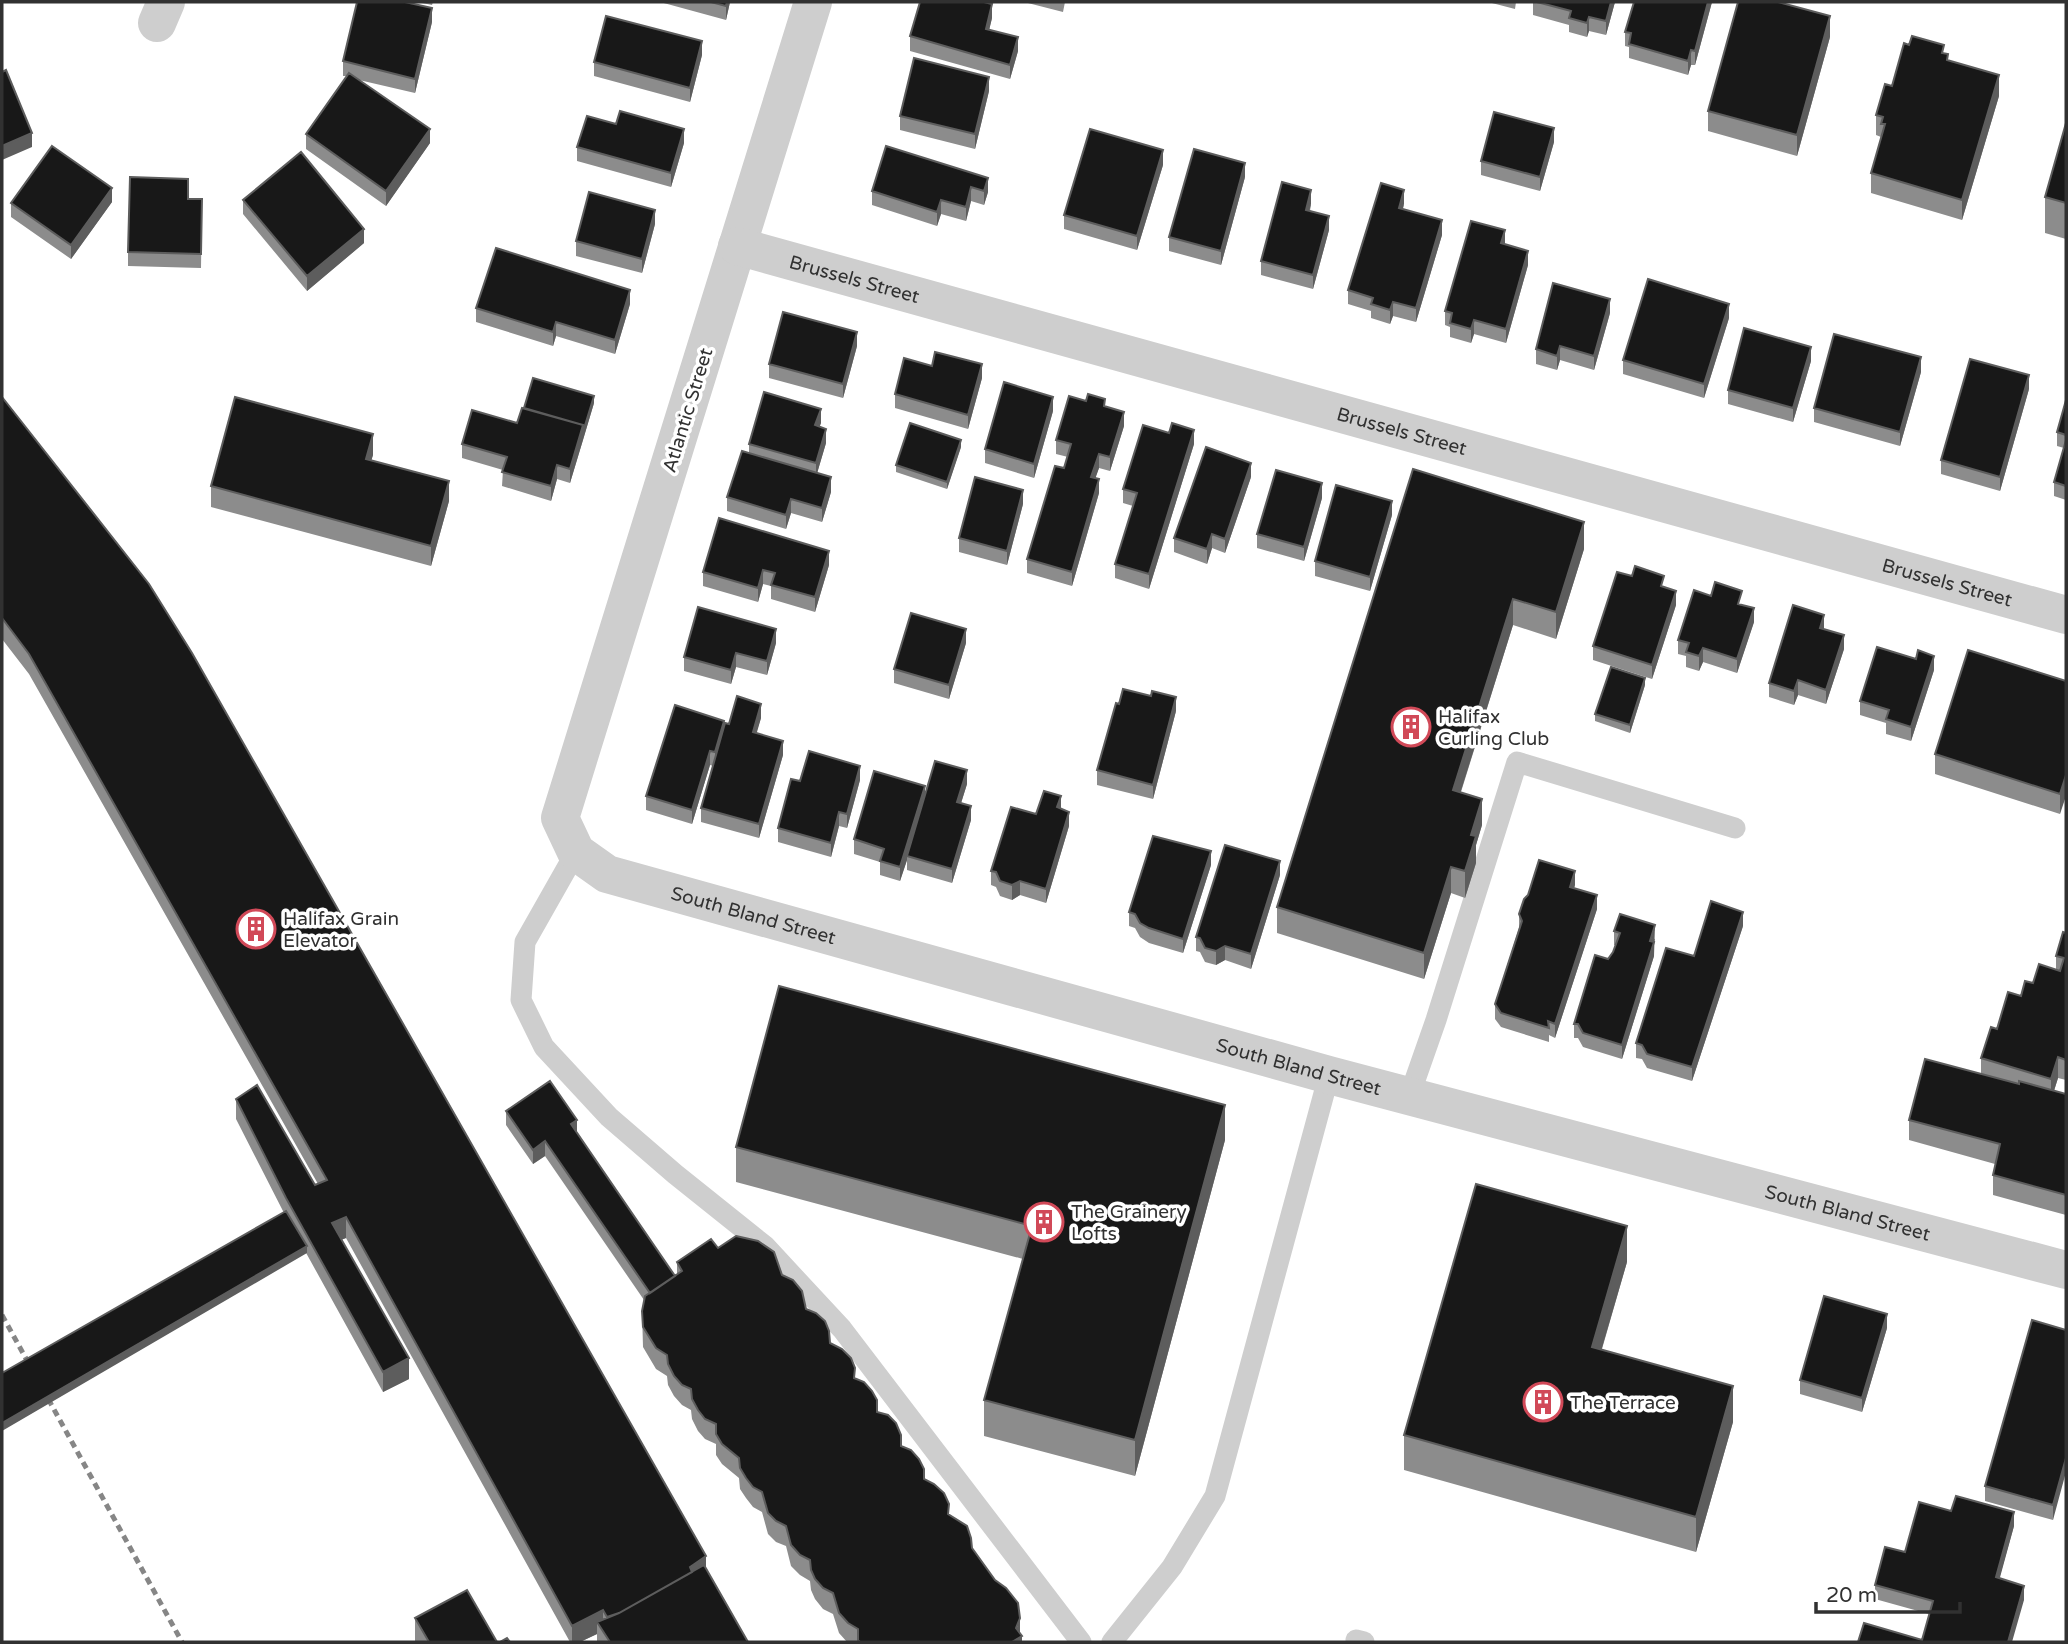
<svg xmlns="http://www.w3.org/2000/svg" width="2068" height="1644" viewBox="0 0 2068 1644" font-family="'Varela Round',sans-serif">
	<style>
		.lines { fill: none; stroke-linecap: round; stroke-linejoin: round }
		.lane { stroke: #cecece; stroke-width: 21 }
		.street { stroke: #cecece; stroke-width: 38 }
		.rail { stroke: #868686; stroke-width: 5; stroke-dasharray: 7 5; stroke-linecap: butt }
		.wall { fill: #8c8c8c }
		.shaded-wall { fill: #5d5d5d }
		.building { fill: #181818; stroke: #5d5d5d; stroke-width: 2 }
		.labels { text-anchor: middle; stroke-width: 7; stroke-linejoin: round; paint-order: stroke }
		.street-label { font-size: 19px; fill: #313131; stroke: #fff }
		.poi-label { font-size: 19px; fill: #313131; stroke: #fff; text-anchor: start }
	</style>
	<rect width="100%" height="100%" fill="#fff"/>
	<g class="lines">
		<!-- lane -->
		<path class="lane" d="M576,852L525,942L521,1000L544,1047L609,1117L675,1174L765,1246L842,1329L1081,1642
			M1409,1097L1436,1020L1517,762L1735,828
			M1356,1640L1364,1642
			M1112,1642L1172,1567L1215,1496L1329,1075"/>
		<!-- street -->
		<g class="street">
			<path id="s1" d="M813,2L560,818L576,852L607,874L1329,1075L2066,1270"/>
			<path d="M157,23L166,2"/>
			<path id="s2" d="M737,246L2066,615"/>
		</g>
		<!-- rail -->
		<path class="rail" d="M2,1315L182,1642"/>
	</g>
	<!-- wall -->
	<path class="wall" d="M417,2H433L432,5Z
		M660,2H730L726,20Z
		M1024,2H1065L1063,12Z
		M1488,2H1516L1515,9Z
		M1533,2H1615L1606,35L1589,31L1587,37L1569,32V25L1533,15Z
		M1634,2H1712L1695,65H1691L1688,75L1629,58V47L1625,46V32Z
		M992,18L989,30L1018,51L1010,79L910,51V36Z
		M432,22L415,93L359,80L430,143L386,206L306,149V134L347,76H343V61Z
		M1830,37L1797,156L1708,131V111Z
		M1944,53L1948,60L1999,96L1962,220L1871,193V173L1881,137L1876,135V115L1892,86Z
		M702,55L690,102L594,76V62Z
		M989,91L975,149L900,130V116Z
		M2066,123V239L2045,233V197Z
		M616,124L684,143L671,187L577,161V147Z
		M1554,142L1540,191L1481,175V161Z
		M886,146L988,192L984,205L971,201L966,221L941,214L937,226L872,205V191Z
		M1163,165L1137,250L1064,229V215Z
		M1245,177L1221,265L1169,251V237Z
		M188,199H202L201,268L128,266V252Z
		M243,200L364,243L307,291L243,214Z
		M112,202L71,259L11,217V203Z
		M1311,204L1310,211L1329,230L1313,289L1261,275V261Z
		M1404,204L1403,209L1442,235L1416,322L1393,316L1390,324L1371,318V311L1348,304V290Z
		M655,224L642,273L576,256V241Z
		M1505,244L1528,265L1506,343L1474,334L1471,343L1450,337V327L1445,325V311Z
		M630,304L615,354L556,336L553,346L476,322V308Z
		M1610,313L1594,370L1560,360L1557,370L1536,364V349Z
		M1729,318L1704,398L1623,374V360Z
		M857,346L843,398L769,378V364Z
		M1811,361L1793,422L1728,404V390Z
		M932,366L982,378L968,429L895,408V394Z
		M1921,372L1900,446L1814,422V408Z
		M2029,389L2000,491L1941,474V460Z
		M2,397L706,1569L748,1642H597V1634L580,1642H570L346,1238L341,1240L409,1379L383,1392L284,1213L236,1119V1099L315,1185L318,1184L29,674L2,639Z
		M2066,400V500L2054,496V482L2064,448L2057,446V432Z
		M594,403L570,483L557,479L551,501L502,486L503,470L462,458V444L517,423Z
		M1105,406L1124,426L1110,471L1099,468L1095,478L1099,493L1072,586L1027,573V559L1064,468L1068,457L1056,454V440Z
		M1053,411L1034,478L985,463V449Z
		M821,423L819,427L826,443L817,473L831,492L822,522L791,513L786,529L727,511V497L749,453V444Z
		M1169,433L1194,444L1149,589L1115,578V564L1133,506L1123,503V489Z
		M961,447L947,489L896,472V465Z
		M373,455L371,460L449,501L431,566L211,507V486Z
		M1413,469L1584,549L1556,639L1513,625L1461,792L1482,825L1476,845V863L1465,898L1451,893L1424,979L1277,933V907Z
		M1251,477L1225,553L1212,548L1207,564L1174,552V538Z
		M1322,498L1304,561L1257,548V534Z
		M1023,504L1007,565L959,552V538Z
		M1392,515L1370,591L1315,576V561Z
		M829,565L815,612L771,599V586L763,584L758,602L703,586V572Z
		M1664,587L1676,605L1652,679L1593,660V646Z
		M1742,605L1754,622L1737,673L1703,662L1699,671L1686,667V656L1678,654V640Z
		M1824,629L1844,649L1826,704L1798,695L1794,705L1769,697V683Z
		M776,643L767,675L736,667L731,684L684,671V657Z
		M966,643L949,699L894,683V669Z
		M1934,670L1911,741L1886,734V723L1860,715V701Z
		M2066,681L2060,814L1935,774V754Z
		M1645,685L1630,733L1595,721V714Z
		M1176,711L1153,799L1097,785V770Z
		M761,718L756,733L783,755L759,838L701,822V808L713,766L710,765L692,824L646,810V796L724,728L729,724Z
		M860,780L847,828L839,826L831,857L778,842V828L800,781Z
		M967,784L961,803L971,820L952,883L907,870V860L900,881L880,875V862L854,854V839L925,795Z
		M1061,809L1069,826L1046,903L1020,895L1012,900L1000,896L996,887L991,885V871L1036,814Z
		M1211,865L1183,953L1149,943L1140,937L1135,928L1129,926V912Z
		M1280,875L1251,969L1225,960L1216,965L1205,962L1200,952L1196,951V937Z
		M1575,885L1574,888L1597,909L1555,1038L1549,1035V1042L1501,1027L1495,1019V1004L1519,928V914Z
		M1743,926L1692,1081L1647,1068L1642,1059L1636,1058V1043L1694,956Z
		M1614,931L1655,939L1654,944V956L1622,1059L1583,1047L1578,1038H1574V1024L1613,952L1615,945H1614Z
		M2066,933V1080L2058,1078L2054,1091L2066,1094V1215L1993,1195V1175L1995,1164L1909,1140V1120L1981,1074V1058L1997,1029L2021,996L2033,983L2056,970V956Z
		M506,1111L577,1133L675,1276L677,1275V1262L718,1248L782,1275L972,1548L1020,1633L1022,1642H847L839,1633L833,1614L823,1609L815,1599L811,1590L810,1581L800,1575L791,1566L786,1546L776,1542L768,1534L762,1512L753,1507L746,1498L740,1489L739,1478L722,1464L716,1455V1444L705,1439L698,1431L692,1419L691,1410L682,1405L674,1396L668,1385L667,1376L656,1369L643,1347L642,1311L644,1300L545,1156L533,1164L506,1125Z
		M1225,1140L1135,1476L984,1436V1400L1023,1259L736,1182V1147Z
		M1627,1262L1602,1349L1733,1422L1696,1552L1404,1470V1435Z
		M1887,1328L1862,1412L1800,1394V1380Z
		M2066,1330L2053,1520L1985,1501V1486Z
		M1951,1511L2014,1526L1999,1579L2024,1600L1922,1640L1929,1614L1875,1599V1585L1905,1552Z
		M415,1618L497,1642H415Z"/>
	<!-- shaded-wall -->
	<path class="shaded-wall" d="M727,2H730L726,20V6Z
		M1611,2H1615L1606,35V21Z
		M1708,2H1712L1695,65V51Z
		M992,4V18L986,43V29Z
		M432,8V22L415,93V79Z
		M1830,16V37L1797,156V135Z
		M1589,17V31L1587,37V23Z
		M1018,37V51L1010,79V65Z
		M702,41V55L690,102V88Z
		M1691,50V65L1688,75V61Z
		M1999,75V96L1962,220V200Z
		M989,77V91L975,149V134Z
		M1554,128V142L1540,191V177Z
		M430,129V143L386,206V191Z
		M684,129V143L671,187V173Z
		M32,133V147L2,160V146Z
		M1163,150V165L1137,250V236Z
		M1245,163V177L1221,265V251Z
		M988,178V192L984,205V191Z
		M971,187V201L966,221V207Z
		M112,188V202L71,259V245Z
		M1311,190V204L1306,224V210Z
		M1404,190V204L1399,222V208Z
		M941,200V214L937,226V212Z
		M655,210V224L642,273V259Z
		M1329,216V230L1313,289V275Z
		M1442,220V235L1416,322V308Z
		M364,229V243L307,291V276Z
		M1505,230V244L1501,243Z
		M1528,251V265L1506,343V329Z
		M630,290V304L615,354V340Z
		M1610,299V313L1594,370V356Z
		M1393,302V316L1390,324V310Z
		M1729,304V318L1704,398V384Z
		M1474,320V334L1471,343V329Z
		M556,322V336L553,346V332Z
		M857,332V346L843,398V384Z
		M1560,346V360L1557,370V356Z
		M1811,347V361L1793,422V408Z
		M1921,357V372L1900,446V432Z
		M982,364V378L968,429V415Z
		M2029,375V389L2000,491V477Z
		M594,396V403L583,440V432Z
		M1053,397V411L1034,478V464Z
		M821,409V423L815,439V425Z
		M1124,412V426L1110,471V457Z
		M583,425V440L570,483V469Z
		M826,429V443L816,477V463Z
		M1194,430V444L1149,589V574Z
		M373,434V455L366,479V459Z
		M961,440V447L947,489V482Z
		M1099,454V468L1091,491V477Z
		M1251,463V477L1225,553V539Z
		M557,465V479L551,501V486Z
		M831,477V492L822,522V508Z
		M1099,479V493L1072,586V572Z
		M449,481V501L431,566V546Z
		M1322,483V498L1304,561V547Z
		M1023,490V504L1007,565V551Z
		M791,499V513L786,529V515Z
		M1392,501V515L1370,591V577Z
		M1584,522V549L1556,639V612Z
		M1212,534V548L1207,564V549Z
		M829,551V565L815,612V597Z
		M763,570V584L758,602V588Z
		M1676,591V605L1652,679V665Z
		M1513,599V625L1453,816V790Z
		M1754,608V622L1737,673V659Z
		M1824,615V629L1820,628Z
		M776,629V643L767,675V661Z
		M966,629V643L949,699V685Z
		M1844,635V649L1826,704V690Z
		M1703,648V662L1699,671V656Z
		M736,653V667L731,684V670Z
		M1934,656V670L1911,741V727Z
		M1645,678V685L1630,733V725Z
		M1798,680V695L1794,705V691Z
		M1176,697V711L1153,799V785Z
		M761,704V718L753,746V732Z
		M724,721V735L715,766V752Z
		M783,741V755L759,838V824Z
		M710,751V765L692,824V810Z
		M860,766V780L847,828V814Z
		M967,770V784L957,816V802Z
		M2066,775V796L2060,814V794Z
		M925,786V801L907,856V860L900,881V867Z
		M1061,796V810L1057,807Z
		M1482,799V825L1476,845V863L1465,898V871L1471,835Z
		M971,806V820L952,883V869Z
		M839,812V826L831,857V843Z
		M1069,812V826L1046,903V889Z
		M1211,851V865L1183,953V939Z
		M1280,861V875L1251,969V954Z
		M1451,867V893L1424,979V953Z
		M1575,871V885L1570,901V887Z
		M1020,881V895L1012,900V885Z
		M1597,895V909L1555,1038V1024Z
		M1743,912V926L1692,1081V1067Z
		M1655,925L1654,956L1622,1059V1045Z
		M1225,946V960L1216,965V951Z
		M2058,1057V1078L2051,1100V1079Z
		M1225,1105V1140L1135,1476V1440Z
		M577,1120V1135L571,1124Z
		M545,1141V1156L533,1164V1150Z
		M346,1217V1238L332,1243V1223Z
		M1627,1226V1262L1592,1382V1347Z
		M307,1246V1253L2,1431V1423Z
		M1887,1314V1328L1862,1412V1398Z
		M409,1358V1379L383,1392V1372Z
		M1733,1386V1422L1696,1552V1517Z
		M2066,1458V1472L2053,1520V1505Z
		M2014,1512V1526L1996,1592V1577Z
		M706,1556V1577L690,1588V1567Z
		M2024,1586V1600L2012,1642H2008Z
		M603,1610V1630L597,1622V1634L580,1642H572V1626Z
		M1020,1618V1637L1022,1636V1642H1012Z"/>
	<!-- building -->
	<path class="building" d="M357,2H405L432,8L415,79L343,61Z
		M711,2H727L726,6Z
		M920,2H984L992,4L986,29L1018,37L1010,65L910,36Z
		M1537,2H1611L1606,21L1589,17L1587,23L1569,18L1571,11Z
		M1634,2H1708L1695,51L1691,50L1688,61L1629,44L1631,33L1625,32Z
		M1738,2H1778L1830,16L1797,135L1708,111Z
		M606,16L702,41L690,88L594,62Z
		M1912,36L1944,45L1942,53L1948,54L1947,60L1999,75L1962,200L1871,173L1885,124H1881L1883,117L1876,115L1885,84L1892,86L1904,43L1909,45Z
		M914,58L989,77L975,134L900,116Z
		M6,70L32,133L2,146V72Z
		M349,73L430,129L386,191L306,134Z
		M620,111L684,129L671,173L577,147L587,116L616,124Z
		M1494,112L1554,128L1540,177L1481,161Z
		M2066,123V203L2045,197Z
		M1090,129L1163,150L1137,236L1064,215Z
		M52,146L112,188L71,245L11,203Z
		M886,146L988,178L984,191L971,187L966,207L941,200L937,212L872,191Z
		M1194,149L1245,163L1221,251L1169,237Z
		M301,152L364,229L307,276L243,200Z
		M130,177L188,179V199H202L201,254L128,252Z
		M1282,182L1311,190L1306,210L1329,216L1313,275L1261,261Z
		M1381,183L1404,190L1399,208L1442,220L1416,308L1393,302L1390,310L1371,304L1373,298L1348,290Z
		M589,192L655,210L642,259L576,241Z
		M1471,221L1505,230L1501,243L1528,251L1506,329L1474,320L1471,329L1450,323L1452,313L1445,311Z
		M496,248L630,290L615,340L556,322L553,332L476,308Z
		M1648,279L1729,304L1704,384L1623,360Z
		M1553,283L1610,299L1594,356L1560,346L1557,356L1536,349Z
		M783,312L857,332L843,384L769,364Z
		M1744,328L1811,347L1793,408L1728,390Z
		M1834,334L1921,357L1900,432L1814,408Z
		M935,352L982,364L968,415L895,394L904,358L932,366Z
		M1970,359L2029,375L2000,477L1941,460Z
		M533,378L594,396L583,432V425L524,408Z
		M1004,382L1053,397L1034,464L985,449Z
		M764,392L821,409L815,425L826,429L816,463L749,444Z
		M1088,394L1105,399L1104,406L1124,412L1110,457L1099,454L1091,477L1099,479L1072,572L1027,559L1055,466L1064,468L1071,444L1056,440L1069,396L1086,401Z
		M2,397L149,584L192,653L706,1556L690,1567L692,1572L619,1613L607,1617L603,1610L572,1626L346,1217L332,1223L409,1358L383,1372L286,1198L236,1099L257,1085L315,1185L327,1180L29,654L2,618Z
		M235,397L373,434L366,459L449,481L431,546L211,486Z
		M2066,400V435L2057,432Z
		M522,408L583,425L570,469L557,465L551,486L502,472L507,457L462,444L472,410L517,423Z
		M910,423L961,440L947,482L896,465Z
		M1172,423L1194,430L1149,574L1115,564L1137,493L1123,489L1143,425L1169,433Z
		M2066,440V486L2054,482Z
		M1206,447L1251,463L1225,539L1212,534L1207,549L1174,538Z
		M742,451L831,477L822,508L791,499L786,515L727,497Z
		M1413,469L1584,522L1556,612L1513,599L1453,790L1482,799L1471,835L1476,836L1465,871L1451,867L1424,953L1277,907Z
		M1276,470L1322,483L1304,547L1257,534Z
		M975,477L1023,490L1007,551L959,538Z
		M1336,485L1392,501L1370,577L1315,561Z
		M719,518L829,551L815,597L771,585L775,573L763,570L758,588L703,572Z
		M1635,566L1664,576L1661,586L1676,591L1652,665L1593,646L1617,572L1632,576Z
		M1715,582L1742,591L1738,604L1754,608L1737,659L1703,648L1699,656L1686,652L1689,643L1678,640L1694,590L1711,596Z
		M1793,605L1824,615L1820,628L1844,635L1826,690L1798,680L1794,691L1769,683Z
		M698,607L776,629L767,661L736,653L731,670L684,657Z
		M911,613L966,629L949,685L894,669Z
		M1877,647L1916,659L1918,650L1934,656L1911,727L1886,719L1889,710L1860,701Z
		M1968,650L2066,681V775L2060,794L1935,754Z
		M1611,667L1645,678L1630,725L1595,714Z
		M1123,689L1151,696L1152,691L1176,697L1153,785L1097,770L1116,703L1119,704Z
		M737,696L761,704L753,732L783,741L759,824L701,808L725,723L729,724Z
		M675,705L724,721L715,752L710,751L692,810L646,796Z
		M809,751L860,766L847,814L839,812L831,843L778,828L791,779L800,781Z
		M935,761L967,770L957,802L971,806L952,869L907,856Z
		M874,771L925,786L900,867L880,861L884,849L854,839Z
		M1044,791L1061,796L1057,807L1069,812L1046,889L1020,881L1012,885L1000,881L996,872L991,871L1011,807L1036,814Z
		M1153,836L1211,851L1183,939L1149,928L1140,923L1135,914L1129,912Z
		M1225,845L1280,861L1251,954L1225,946L1216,951L1205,948L1200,938L1196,937Z
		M1539,860L1575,871L1570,887L1597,895L1555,1024L1548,1021L1549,1028L1501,1013L1495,1004L1522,921L1519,914L1524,899L1528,895Z
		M1711,901L1743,912L1692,1067L1647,1054L1642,1045L1636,1043L1666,948L1694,956Z
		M1620,914L1655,925L1650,941L1654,942L1622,1045L1583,1033L1578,1024H1574L1595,955L1608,959L1613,952L1620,933L1614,931Z
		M2063,932L2066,933V1060L2058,1057L2051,1079L1981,1058L1991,1027L1997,1029L2008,992L2021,996L2025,981L2033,983L2039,964L2060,971L2064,958L2056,956Z
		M779,986L1225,1105L1135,1440L984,1400L1032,1226L736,1147Z
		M1925,1059L2019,1084V1081L2066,1094V1195L1993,1175L2000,1144L1909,1120Z
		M550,1081L577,1120L571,1124L675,1276L650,1293L545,1141L533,1150L506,1111Z
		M1476,1184L1627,1226L1592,1347L1733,1386L1696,1517L1404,1435Z
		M286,1211L307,1246L2,1423V1373Z
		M736,1236L758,1241L774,1252L782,1275L793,1280L802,1291L806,1309L816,1313L825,1321L829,1331L830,1343L842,1349L851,1358L855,1368L854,1378L864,1382L872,1391L877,1400V1412L888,1415L896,1423L901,1435V1446L911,1450L919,1459L924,1469V1479L934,1484L944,1493L949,1504L948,1514L967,1526L971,1538L972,1548L995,1580L1006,1588L1018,1603L1020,1618L1016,1628L1022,1636L1012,1642H860L858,1640V1629L848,1623L839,1613L833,1593L823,1588L815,1579L811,1570L810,1560L800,1555L791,1545L786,1526L776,1521L768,1513L762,1492L753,1487L746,1478L740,1468L739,1458L722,1444L716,1434V1424L705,1419L698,1410L692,1399L691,1389L682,1385L674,1376L668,1364L667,1355L656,1348L643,1327L642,1311L645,1296L682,1271L677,1262L711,1239L718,1248Z
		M1824,1296L1887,1314L1862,1398L1800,1380Z
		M2032,1320L2066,1330V1458L2053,1505L1985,1486Z
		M1956,1496L2014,1512L1996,1577L2024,1586L2008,1642H1858L1864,1623L1922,1640L1933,1601L1875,1585L1885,1547L1905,1552L1919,1502L1951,1511Z
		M704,1565L748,1642H610L597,1622L619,1613Z
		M467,1590L497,1642H429L415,1618Z
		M507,1638L510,1642H500Z"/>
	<!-- icons -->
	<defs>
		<symbol id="building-ring" viewBox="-11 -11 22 22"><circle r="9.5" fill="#fff" stroke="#d14958" stroke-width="1.5"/><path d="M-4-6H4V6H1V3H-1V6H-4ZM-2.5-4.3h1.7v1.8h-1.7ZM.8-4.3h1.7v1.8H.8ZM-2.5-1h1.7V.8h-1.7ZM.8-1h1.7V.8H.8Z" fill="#d14958"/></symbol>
	</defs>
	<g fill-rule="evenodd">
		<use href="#building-ring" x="1389" y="705" width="44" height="44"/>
		<use href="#building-ring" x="234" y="907" width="44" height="44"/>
		<use href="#building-ring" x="1022" y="1200" width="44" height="44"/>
		<use href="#building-ring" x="1521" y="1380" width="44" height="44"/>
	</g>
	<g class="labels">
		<!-- street labels -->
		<g class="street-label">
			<text dy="7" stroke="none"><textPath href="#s2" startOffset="122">Brussels Street</textPath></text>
			<text transform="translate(687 410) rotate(-73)" y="7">Atlantic Street</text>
			<text dy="7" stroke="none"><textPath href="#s2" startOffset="690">Brussels Street</textPath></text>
			<text dy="7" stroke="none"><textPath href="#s2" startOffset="1256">Brussels Street</textPath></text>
			<text dy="7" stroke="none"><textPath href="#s1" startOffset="1082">South Bland Street</textPath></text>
			<text dy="7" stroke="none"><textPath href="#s1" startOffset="1648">South Bland Street</textPath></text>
			<text dy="7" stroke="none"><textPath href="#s1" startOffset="2216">South Bland Street</textPath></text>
		</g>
		<!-- poi labels -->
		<g class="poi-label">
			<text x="1438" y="723">Halifax<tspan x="1438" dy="22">Curling Club</tspan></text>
			<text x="283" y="925">Halifax Grain<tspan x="283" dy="22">Elevator</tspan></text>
			<text x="1071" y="1218">The Grainery<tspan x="1071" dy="22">Lofts</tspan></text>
			<text x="1570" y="1409">The Terrace</text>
		</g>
	</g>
	<!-- border -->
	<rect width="2068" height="1644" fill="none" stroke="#313131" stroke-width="7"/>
	<!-- scale -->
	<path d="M1816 1602v10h144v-10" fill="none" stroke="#313131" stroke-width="3.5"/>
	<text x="1826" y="1602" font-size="21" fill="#313131" stroke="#ffffff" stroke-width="5" paint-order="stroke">20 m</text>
</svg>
